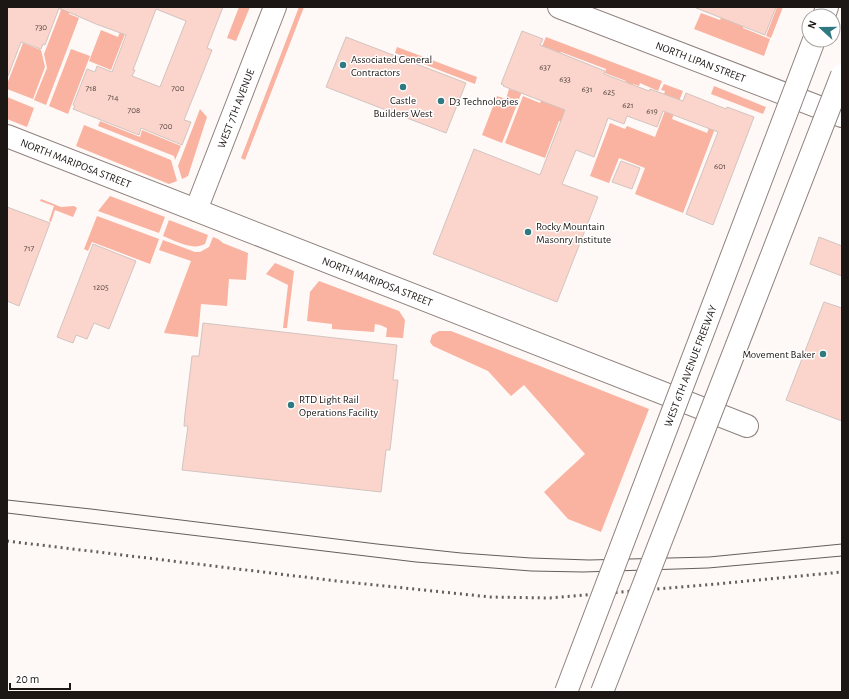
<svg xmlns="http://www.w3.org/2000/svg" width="849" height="699" viewBox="0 0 849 699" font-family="'Alegreya Sans',sans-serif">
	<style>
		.green { fill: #f9b3a0 }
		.building { fill: #fbd5cb; stroke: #d2c4c0; fill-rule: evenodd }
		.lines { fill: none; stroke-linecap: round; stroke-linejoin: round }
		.street-casing { stroke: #8f827e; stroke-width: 24 }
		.highway-casing { stroke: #8f827e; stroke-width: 24 }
		.street { stroke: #fff; stroke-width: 22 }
		.highway { stroke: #fff; stroke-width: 22 }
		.tram { stroke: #645e5c; stroke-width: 1 }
		.rail { stroke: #645e5c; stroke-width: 3; stroke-dasharray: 2 4; stroke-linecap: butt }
		.highway-bridge-casing { stroke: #8f827e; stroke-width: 24; stroke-linecap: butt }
		.highway-bridge { stroke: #fff; stroke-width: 22 }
		.poi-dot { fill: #307981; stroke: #fff; stroke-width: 1.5 }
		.labels { text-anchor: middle; stroke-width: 3; stroke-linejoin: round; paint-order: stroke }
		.number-label { font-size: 9px; fill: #544642 }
		.poi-label { font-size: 11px; fill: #1c1715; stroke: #fff; text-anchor: start }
		.street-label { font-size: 11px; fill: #1c1715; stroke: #fff }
	</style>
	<rect width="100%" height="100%" fill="#fef8f6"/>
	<!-- green -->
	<path class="green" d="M55,7H71L69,14L79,18L46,105L34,100L47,68L44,54L61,10Z
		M239,7H250L236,41L227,38Z
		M299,7H304L245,160L241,158Z
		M777,7H783L771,38L766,36Z
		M701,13L720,20L722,15L743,26V28L770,39L764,56L694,29Z
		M125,19L130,21L111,70L89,61L101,30L118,37Z
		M546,37L662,81L658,91L640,83L639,86L633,84L632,88L625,85L626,81L605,73L606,69L561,52L560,53L542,46Z
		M23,43L41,50L45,67L33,99L7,89V84Z
		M397,47L477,77L475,84L395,53Z
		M71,49L90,56L68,114L49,106Z
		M525,64L532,66L502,143L482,135L497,96L506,99L509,89L515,91Z
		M664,84L683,91L672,119L707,133L717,108L722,110L683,213L635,194L645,168L619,158L609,183L590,176L610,123L625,129L627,126L655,137L669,100L663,97L665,91L661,90Z
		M714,86L766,107L763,114L711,94Z
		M523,96L540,103L543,96L568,106L583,131L559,121L545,158L505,143Z
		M7,97L34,108L27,127L7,119Z
		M200,109L207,117L188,176L182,179L178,166Z
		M100,121L140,137L142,130L181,146L175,160L174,156L98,126Z
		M84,125L171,160L177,181L169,184L76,146Z
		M110,196L165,217L159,233L98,211Z
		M41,199L61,207L74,206L77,208L73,217L55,210L51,222L49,221L54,206L40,201Z
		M97,216L159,239L150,264L92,242L88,251L84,249Z
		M169,220L208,235L205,244C192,251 176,241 163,236Z
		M213,237L218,239L223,243L248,253L246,280L229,279L227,306L201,304L198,337L164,333L191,261L159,250L163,240L195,252H200L209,247Z
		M275,263L294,271L287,328H283L288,285L266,274Z
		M319,281L399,311L405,320L403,338L386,337L387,328L380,325L375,324L374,332L332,329V324L307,321L310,292Z
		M439,331H451L649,409L601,532L568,519L544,492L585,454L524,385L511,396L488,371L433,346L430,342L432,335Z"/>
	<!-- building -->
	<path class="building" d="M7,7H223L207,48L212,50L184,120L191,122L182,145L141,128L139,135L73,109L75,106L73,105L87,69L95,72L97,66L112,72L126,35L96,24L59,8L45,45L43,44L41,49L21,42L8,76H7ZM156,9L186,21L160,87L132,76L135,70H133Z
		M696,7H776L765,35L696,8Z
		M522,31L543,39L540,45L605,71L604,74L649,91L650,89L683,101L686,93L726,109L727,107L754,117L713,225L686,214L718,132L663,111L657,127L627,116L624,124L608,118L594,157L576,150L562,184L598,197L557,302L433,254L474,149L540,175L565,110L503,86L504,85L501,84Z
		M346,37L466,83L446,133L326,87Z
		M621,161L640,168L632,189L612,182Z
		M7,207L50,223L19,306L7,301Z
		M819,237L842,246V276L810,264Z
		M93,244L136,261L109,329L94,323L87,339L76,335L73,343L57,337Z
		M824,302L842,308V421L786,400Z
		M203,323L397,345L393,380H398L390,450H386L381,492L182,470L188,426H184L185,414L192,356H199Z"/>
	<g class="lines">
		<defs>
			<g id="street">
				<path id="s1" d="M559,7L842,116"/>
				<path id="s2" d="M7,136L747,426"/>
				<path id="s3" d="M196,210L275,7"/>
			</g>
			<path id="highway" d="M824,16L827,7"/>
		</defs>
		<!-- street casing -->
		<use href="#street" class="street-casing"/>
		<!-- highway casing -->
		<use href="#highway" class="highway-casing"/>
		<!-- street -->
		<use href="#street" class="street"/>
		<!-- highway -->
		<use href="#highway" class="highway"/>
		<!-- tram -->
		<path class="tram" d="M7,500L91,509L377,544L461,553L531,558L589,560L709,557L842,544
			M7,513L416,562L531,571L583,572L708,568L842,556"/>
		<!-- rail -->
		<path class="rail" d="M7,541L337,581L490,597L550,598L716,584L842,572"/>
		<defs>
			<g id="highway-bridge">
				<path id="s4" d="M566,692L814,40"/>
				<path d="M602,692L842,75"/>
			</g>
		</defs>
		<!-- highway-bridge casing -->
		<use href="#highway-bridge" class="highway-bridge-casing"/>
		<!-- highway-bridge -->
		<use href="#highway-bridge" class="highway-bridge"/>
	</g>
	<!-- markers -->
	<g class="poi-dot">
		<circle cx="343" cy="65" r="4"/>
		<circle cx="403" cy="87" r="4"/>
		<circle cx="441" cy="101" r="4"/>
		<circle cx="528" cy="232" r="4"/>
		<circle cx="823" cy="354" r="4"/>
		<circle cx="291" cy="405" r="4"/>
	</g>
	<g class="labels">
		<!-- number labels -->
		<g class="number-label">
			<text x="41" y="30">730</text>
			<text x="545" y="70">637</text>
			<text x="565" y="82">633</text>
			<text x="91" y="91">718</text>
			<text x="178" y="91">700</text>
			<text x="587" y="92">631</text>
			<text x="609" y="95">625</text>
			<text x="113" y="100">714</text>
			<text x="628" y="108">621</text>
			<text x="134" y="113">708</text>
			<text x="652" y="114">619</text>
			<text x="166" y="129">700</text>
			<text x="720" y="169">601</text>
			<text x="29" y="251">717</text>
			<text x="101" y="290">1205</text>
		</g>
		<!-- poi labels -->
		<g class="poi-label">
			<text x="351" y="63">Associated General<tspan x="351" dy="13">Contractors</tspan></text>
			<text x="403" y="104" text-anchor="middle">Castle<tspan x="403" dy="13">Builders West</tspan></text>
			<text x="449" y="105">D3 Technologies</text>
			<text x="536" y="230">Rocky Mountain<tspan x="536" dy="13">Masonry Institute</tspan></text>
			<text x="815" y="358" text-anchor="end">Movement Baker</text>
			<text x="299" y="403">RTD Light Rail<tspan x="299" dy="13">Operations Facility</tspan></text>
		</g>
		<!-- street labels -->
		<g class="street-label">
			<text dy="4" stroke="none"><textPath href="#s1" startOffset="152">NORTH LIPAN STREET</textPath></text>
			<text dy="4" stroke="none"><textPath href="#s3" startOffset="109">WEST 7TH AVENUE</textPath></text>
			<text dy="4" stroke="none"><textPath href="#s2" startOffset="74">NORTH MARIPOSA STREET</textPath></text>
			<text dy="4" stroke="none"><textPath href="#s2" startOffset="398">NORTH MARIPOSA STREET</textPath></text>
			<text dy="4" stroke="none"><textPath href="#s4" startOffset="349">WEST 6TH AVENUE FREEWAY</textPath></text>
		</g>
	</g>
	<!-- border -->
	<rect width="849" height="699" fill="none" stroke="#1c1715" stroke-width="16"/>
	<!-- north arrow -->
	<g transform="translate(821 28) rotate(291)"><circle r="19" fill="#ffffff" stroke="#a4a2a1"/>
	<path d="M0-3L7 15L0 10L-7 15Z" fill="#307981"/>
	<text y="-6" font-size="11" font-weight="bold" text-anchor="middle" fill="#1c1715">N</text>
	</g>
	<!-- scale -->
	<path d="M10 683v6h60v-6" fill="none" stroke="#1c1715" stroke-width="2"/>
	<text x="16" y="683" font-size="12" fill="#1c1715" stroke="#ffffff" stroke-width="3" paint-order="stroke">20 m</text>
</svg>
